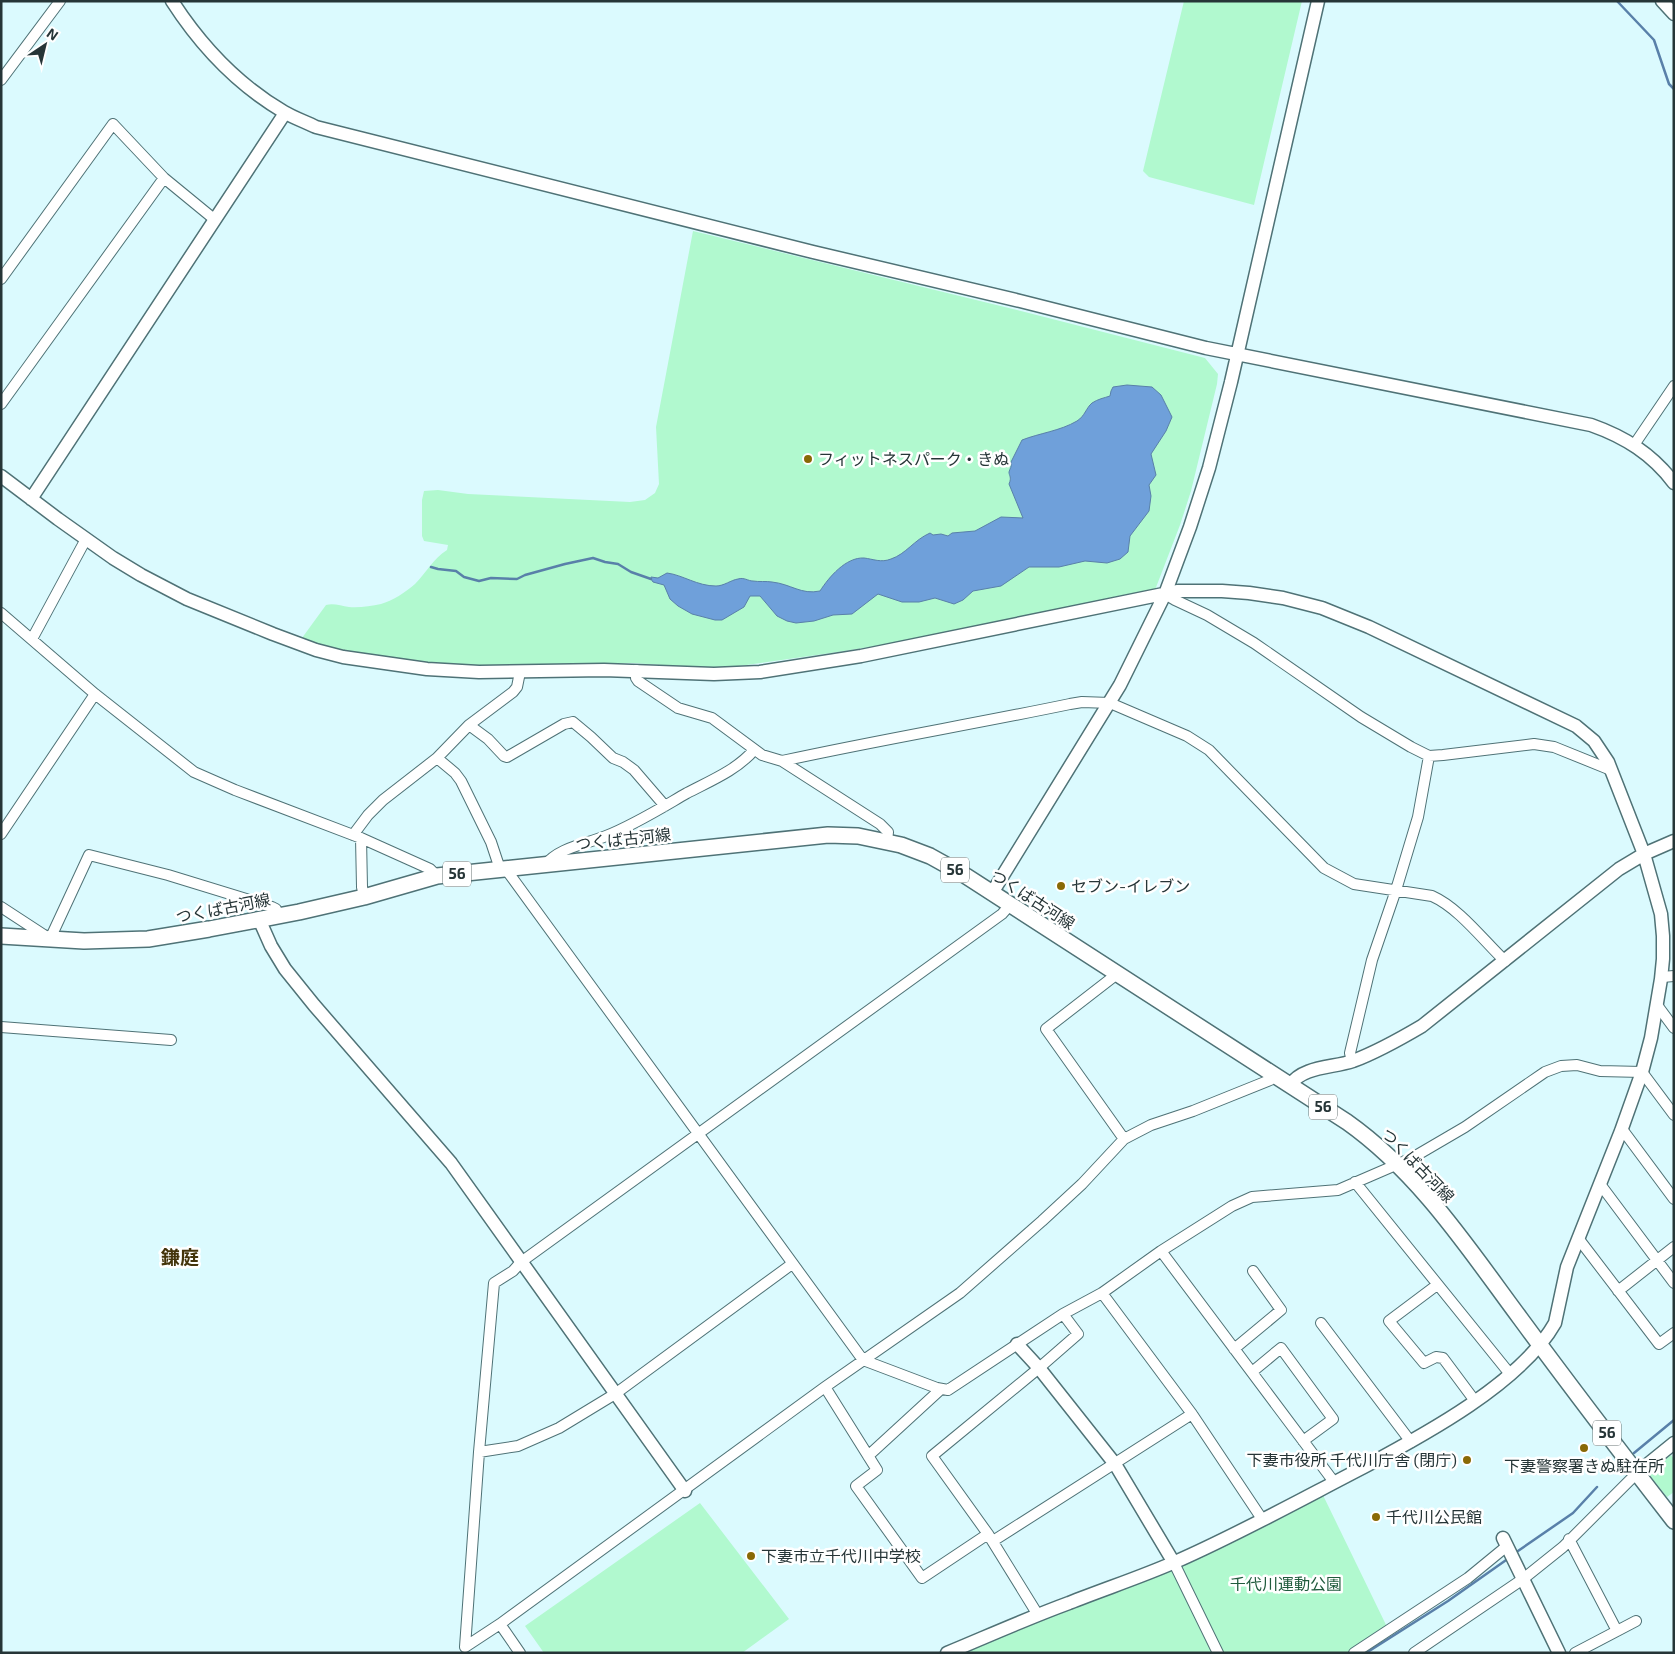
<svg xmlns="http://www.w3.org/2000/svg" width="1675" height="1654" viewBox="0 0 1675 1654" font-family="'Exo 2','Noto Sans JP',sans-serif">
	<style>
		.green { fill: #b1f9cf }
		.water { fill: #6fa0da; stroke: #5980a9 }
		.lines { fill: none; stroke-linecap: round; stroke-linejoin: round }
		.stream { stroke: #5980a9; stroke-width: 2.5 }
		.minor-casing { stroke: #4f7276; stroke-width: 12 }
		.tertiary-casing { stroke: #4f7276; stroke-width: 15 }
		.primary-casing { stroke: #4f7276; stroke-width: 18 }
		.minor { stroke: #fff; stroke-width: 10 }
		.tertiary { stroke: #fff; stroke-width: 12 }
		.primary { stroke: #fff; stroke-width: 15 }
		.poi-dot { fill: #896906; stroke: #fff; stroke-width: 2 }
		.labels { text-anchor: middle; stroke-width: 5; stroke-linejoin: round; paint-order: stroke }
		.shield { fill: #fff; stroke: #677273; stroke-width: 1 }
		.shield-label { font-size: 15px; font-weight: bold; fill: #263537 }
		.poi-label { font-size: 16px; fill: #263537; stroke: #fff; text-anchor: start }
		.street-label { font-size: 16px; fill: #263537; stroke: #fff }
		.park-label { font-size: 16px; fill: #205b3d; stroke: #fff }
		.quarter-label { font-size: 19px; font-weight: bold; fill: #43340b; stroke: #fff }
	</style>
	<rect width="100%" height="100%" fill="#dbfafe"/>
	<!-- green -->
	<path class="green" d="M1184,1H1302L1254,205L1149,177L1143,171Z
		M693,231L1017,310L1205,358L1218,374L1217,384L1191,491L1180,525L1155,590L1128,594L920,639L838,652L732,667L708,668L632,663L496,667L426,664L370,655L324,646L302,638L326,605C334,603 341,606 349,607C359,608 371,606 381,604C392,601 406,592 415,584C426,573 433,559 447,550L448,545L424,541L422,536V500L424,491L438,490L468,494L630,502L645,500L655,493L659,484L656,427Z
		M1671,1455L1674,1459V1492L1667,1497L1650,1476L1649,1472Z
		M1320,1489L1389,1631L1353,1653H947L1174,1563Z
		M700,1503L789,1619L742,1653H544L525,1626Z"/>
	<!-- water -->
	<path class="water" d="M1127,385L1152,387L1161,395L1172,417L1166,431L1151,454L1156,475L1149,485L1151,496L1149,511L1130,536L1128,552L1120,559L1107,563L1085,561L1059,567H1029L1001,586L973,591L963,600L954,604L935,598L919,602H902L878,594L852,614L833,615L814,621L796,623L787,621L777,616L760,596H750L744,607L722,620H715L692,614L678,606L670,599L664,585L653,582L651,579V577L658,578L667,573C683,575 697,586 716,586C724,586 731,580 738,579C744,577 748,581 753,581C759,582 766,581 772,582C791,584 801,595 820,591C829,577 846,557 864,558C873,559 881,563 891,559C906,554 914,540 930,533L933,535L941,534L948,536L952,533L975,531L1001,517L1023,518L1009,484C1012,477 1009,476 1009,472C1010,468 1012,467 1011,462L1022,440C1040,433 1060,431 1077,421C1085,416 1086,408 1092,403C1098,399 1104,398 1110,396L1111,391L1113,387Z"/>
	<g class="lines">
		<!-- stream -->
		<path class="stream" d="M1617,1L1654,40L1669,84L1674,89
			M431,567L438,569L456,571L464,577L479,581L491,578L517,579L525,575L565,564L593,558L605,562L618,564L631,572L651,579
			M1634,1453L1674,1420
			M1515,1553L1573,1513L1597,1487
			M1366,1653L1448,1601L1509,1558"/>
		<defs>
			<path id="minor" d="M1,80L60,1
				M1,279L113,124L164,178L214,219
				M1,404L164,178
				M1634,445L1674,386
				M1165,594L1175,600L1207,615L1254,643L1361,717L1411,747L1429,756L1443,755L1534,744L1554,747L1611,770
				M1,613L95,694L194,772L235,790L361,838L430,869L437,876
				M32,639L86,539
				M636,670V678L638,681L678,708L712,718L762,755L782,761L880,824L888,832L887,841
				M469,725L488,739L504,756L507,757L564,724L573,722L591,737L613,758L623,762L634,770L665,806
				M437,758L455,773L461,781L491,842L500,869
				M782,761C878,740 974,724 1070,704L1082,702L1110,703L1187,736L1209,750L1324,868L1354,884L1432,896C1459,908 1483,940 1505,961
				M1,834L95,694
				M353,835L368,815L383,800L437,758L469,725L513,692L517,687L520,672
				M361,838L362,887L364,897
				M545,865C560,847 584,845 606,836C634,825 661,808 687,793C710,781 737,770 754,750
				M505,868L863,1360L937,1388L948,1390L1063,1314L1102,1293L1161,1251L1232,1206L1252,1197L1338,1190L1412,1158L1465,1127L1545,1072L1561,1066L1577,1065L1600,1071L1642,1072L1674,1115
				M1,907L50,939L89,855L168,875L272,907L276,909L278,915
				M1117,974L1046,1029L1124,1139
				M1662,977L1674,976
				M1657,1005L1674,1028
				M1,1027L171,1040
				M1352,1061L1350,1053L1372,960L1396,890L1418,817L1429,756
				M1622,1129L1674,1199
				M1355,1182L1510,1374
				M1600,1184L1674,1283
				M1578,1238L1659,1344L1674,1333
				M1161,1251L1334,1482
				M1437,1285L1389,1321L1424,1363L1436,1357L1443,1358L1475,1401
				M1618,1291L1674,1247
				M1102,1293L1192,1414L1262,1519
				M1321,1323L1411,1442
				M1234,1349L1281,1310L1253,1271
				M1252,1372L1281,1348L1333,1419L1303,1441
				M825,1387L877,1470L856,1486L922,1578L988,1534L1038,1615
				M479,1452L518,1446L559,1428L615,1394L792,1264
				M868,1456L941,1389
				M988,1534L932,1456L1039,1368L1078,1334L1063,1314
				M1569,1539L1617,1631
				M993,1541L1192,1414
				M1174,1563L1218,1653
				M500,1624L520,1653
				M465,1647L479,1452L494,1283L513,1271L521,1262L1002,914L1010,905
				M465,1647L500,1624L825,1387L960,1293L1042,1221L1082,1184L1124,1139L1151,1125L1193,1111L1270,1080L1275,1076
				M1354,1653L1468,1578L1507,1546
				M1414,1653L1523,1579L1563,1547L1637,1473
				M1575,1653L1636,1621"/>
			<path id="tertiary" d="M172,1C201,46 238,85 284,112C294,118 306,122 316,127L813,252L1020,301L1206,348L1591,425C1625,437 1652,454 1674,483
				M1662,1L1674,14
				M1,476L58,519L113,558L141,575L187,599L273,634L316,650L343,657L427,669L479,672L604,670L714,674L760,672L861,656L1178,591H1222L1249,593L1283,598L1322,608L1369,627L1576,726L1594,741L1608,762L1644,854L1661,914L1663,936V959L1661,979L1651,1038L1642,1072L1621,1131L1567,1267L1555,1323C1521,1383 1424,1435 1364,1467C1302,1499 1239,1534 1175,1562C1141,1577 1104,1589 1069,1603C1028,1618 988,1636 947,1653
				M31,499L285,113
				M992,893L1120,685L1165,594L1190,527L1209,468L1231,382L1318,1
				M259,919L271,946L285,969L314,1005L451,1163L685,1491
				M1290,1085C1303,1066 1332,1068 1353,1061C1377,1052 1400,1039 1422,1026L1619,869L1644,854L1674,841
				M1017,1344L1039,1368L1115,1464L1174,1563
				M1637,1473L1674,1443
				M1503,1538L1559,1653"/>
			<path id="primary" d="M1,936L84,941L148,939L209,929L299,912L364,897L437,876L828,835L858,836L901,845L930,856L966,876L1347,1122C1419,1173 1468,1248 1520,1318C1570,1386 1622,1454 1674,1521"/>
		</defs>
		<!-- minor casing -->
		<use href="#minor" class="minor-casing"/>
		<!-- tertiary casing -->
		<use href="#tertiary" class="tertiary-casing"/>
		<!-- primary casing -->
		<use href="#primary" class="primary-casing"/>
		<!-- minor -->
		<use href="#minor" class="minor"/>
		<!-- tertiary -->
		<use href="#tertiary" class="tertiary"/>
		<!-- primary -->
		<use href="#primary" class="primary"/>
	</g>
	<!-- markers -->
	<g class="poi-dot">
		<circle cx="808" cy="459" r="5"/>
		<circle cx="1061" cy="886" r="5"/>
		<circle cx="1584" cy="1448" r="5"/>
		<circle cx="1467" cy="1460" r="5"/>
		<circle cx="1376" cy="1517" r="5"/>
		<circle cx="751" cy="1556" r="5"/>
	</g>
	<g class="labels">
		<!-- shield labels -->
		<g class="shield">
			<rect x="941" y="857.5" width="28" height="25" rx="4"/>
			<rect x="443" y="861.5" width="28" height="25" rx="4"/>
			<rect x="1309" y="1094.5" width="28" height="25" rx="4"/>
			<rect x="1593" y="1420.5" width="28" height="25" rx="4"/>
		</g>
		<g class="shield-label">
			<text x="955" y="875">56</text>
			<text x="457" y="879">56</text>
			<text x="1323" y="1112">56</text>
			<text x="1607" y="1438">56</text>
		</g>
		<!-- poi labels -->
		<g class="poi-label">
			<text x="818" y="465">フィットネスパーク・きぬ</text>
			<text x="1071" y="892">セブン-イレブン</text>
			<text x="1457" y="1466" text-anchor="end">下妻市役所 千代川庁舎 (閉庁)</text>
			<text x="1584" y="1472" text-anchor="middle">下妻警察署きぬ駐在所</text>
			<text x="1386" y="1523">千代川公民館</text>
			<text x="761" y="1562">下妻市立千代川中学校</text>
		</g>
		<!-- street labels -->
		<g class="street-label">
			<text transform="translate(623 839) rotate(-6)" y="6">つくば古河線</text>
			<text transform="translate(1033 899) rotate(33)" y="6">つくば古河線</text>
			<text transform="translate(223 908) rotate(-11)" y="6">つくば古河線</text>
			<text transform="translate(1418 1165) rotate(46)" y="6">つくば古河線</text>
		</g>
		<!-- park labels -->
		<g class="park-label">
			<text x="1286" y="1590">千代川運動公園</text>
		</g>
		<!-- quarter labels -->
		<g class="quarter-label">
			<text x="180" y="1264">鎌庭</text>
		</g>
	</g>
	<!-- border -->
	<rect width="1675" height="1654" fill="none" stroke="#263537" stroke-width="5"/>
	<!-- north arrow -->
	<g transform="translate(45 45) rotate(35)" stroke="#ffffff" stroke-width="4" paint-order="stroke">
	<path d="M0-4L9 19L0 12L-9 19Z" fill="#263537"/>
	<text y="-8" font-size="14" font-weight="bold" text-anchor="middle" fill="#263537">N</text>
	</g>
</svg>
